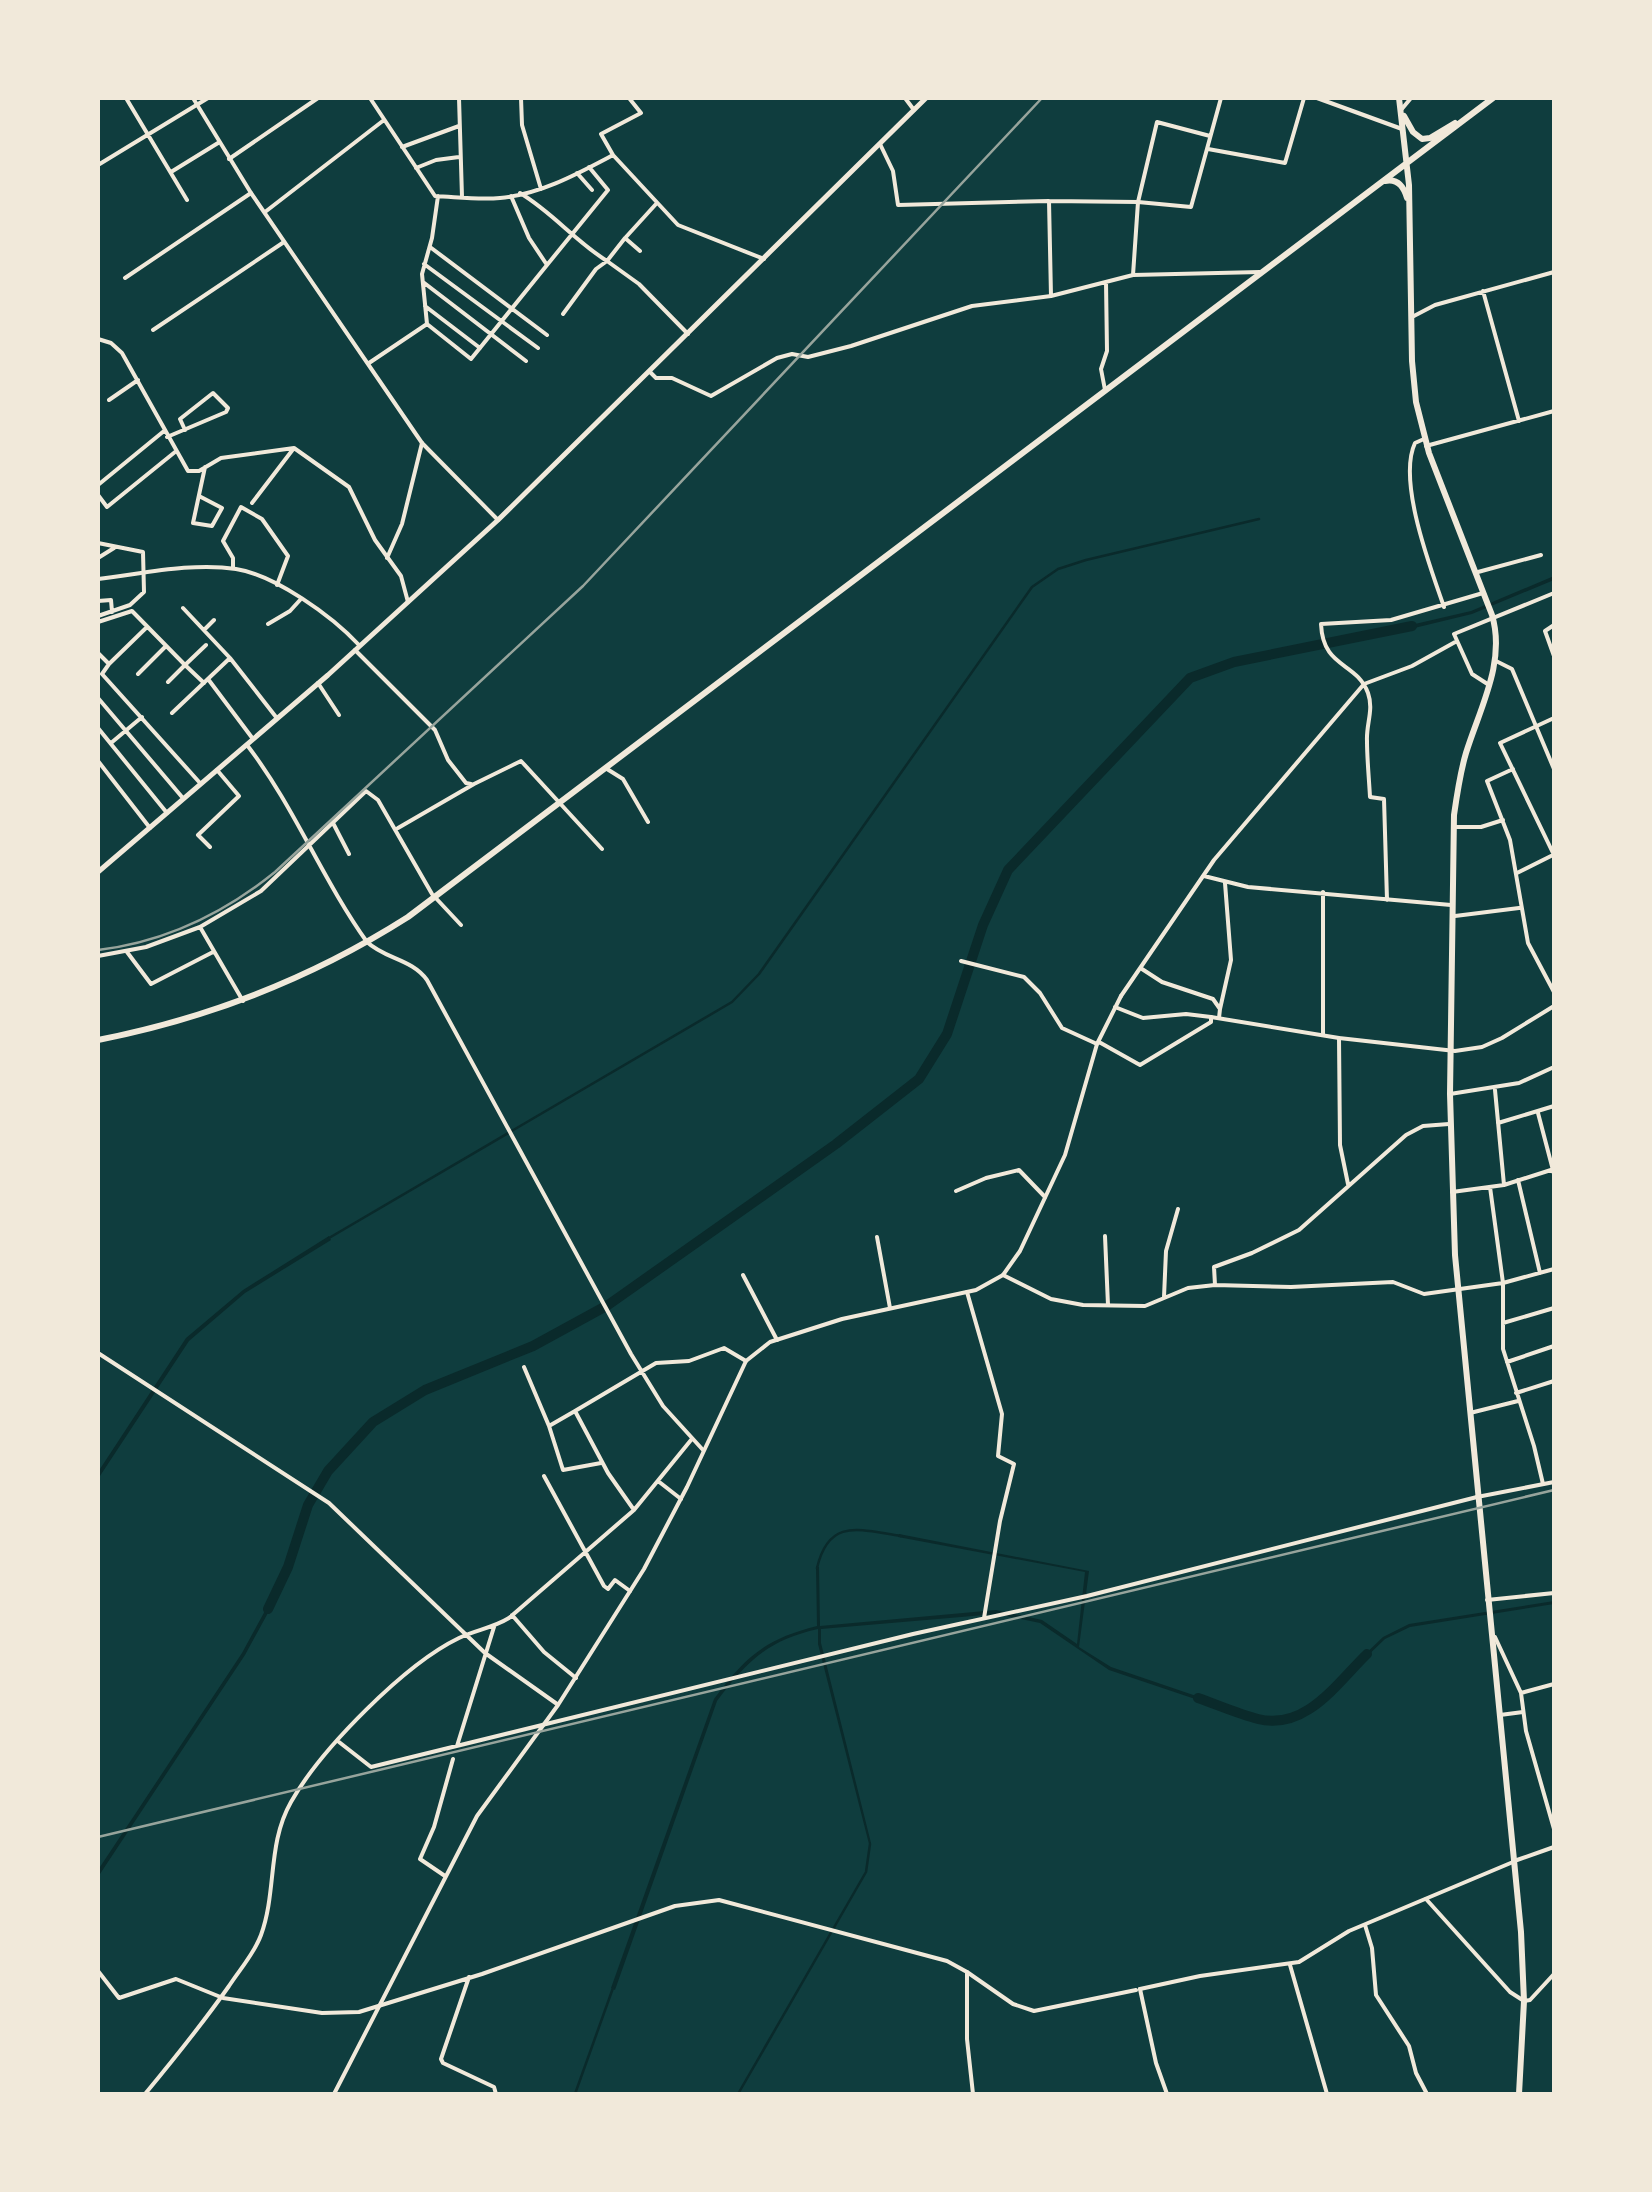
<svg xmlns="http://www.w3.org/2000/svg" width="1652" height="2192" viewBox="0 0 1652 2192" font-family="Ubuntu,sans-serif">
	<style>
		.water { fill: #0a2a2b }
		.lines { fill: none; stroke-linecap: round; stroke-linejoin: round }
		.stream { stroke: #0a2a2b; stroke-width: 2.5 }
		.river { stroke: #0a2a2b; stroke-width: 10 }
		.minor { stroke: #f1e9da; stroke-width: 4 }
		.tertiary { stroke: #f1e9da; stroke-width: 4 }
		.secondary { stroke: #f1e9da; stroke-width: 5 }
		.trunk { stroke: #f1e9da; stroke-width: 6 }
		.rail { stroke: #97a49c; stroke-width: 2.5 }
	</style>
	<rect width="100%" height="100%" fill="#0f3d3e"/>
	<!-- water -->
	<path class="water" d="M1554,576V580L1472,614L1402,631V627L1471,611Z
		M329,1236L331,1240L245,1293L189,1341L98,1479V1472L186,1338L243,1290Z
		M899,1534L1089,1571L1079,1647L1111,1667L1208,1700L1207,1703L1109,1670L1040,1623L996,1614L821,1629V1643L871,1843L869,1844L818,1644V1629C768,1640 746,1662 717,1701L615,1990L611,1988L714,1699C745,1657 765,1639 817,1626L816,1566L819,1567L820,1626L996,1610L1042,1620L1077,1644L1085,1572L898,1537Z
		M272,1598L275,1600L245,1655L98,1877V1870L242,1653Z
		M1554,1601V1604L1410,1627L1385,1639L1359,1664L1357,1662L1383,1637L1409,1624Z"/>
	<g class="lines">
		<!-- stream -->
		<path class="stream" d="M329,1238L732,1002L759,974L1032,587L1058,569L1086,560L1259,519
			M817,1568C829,1517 860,1530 901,1536
			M575,2094L613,1988
			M738,2094L866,1872L870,1844"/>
		<!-- river -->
		<path class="river" d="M268,1609L288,1567L308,1505L328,1471L373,1422L425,1390L533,1346L608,1305L836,1144L919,1079L947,1034L983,925L1008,870L1190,678L1234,662L1412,626
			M1198,1698C1218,1705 1238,1714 1258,1719C1306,1731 1337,1683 1367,1654"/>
		<!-- minor -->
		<path class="minor" d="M126,98L187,200
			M370,98L435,196C457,197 478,200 500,198C541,194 577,174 613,155
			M459,98L462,197
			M521,98L522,125L541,189
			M629,98L641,113L601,134L613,155L678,225L764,259
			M905,98L914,110
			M1317,98L1402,129
			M1401,110L1411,98
			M880,144L893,171L898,205L1049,201L1138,202L1191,207L1221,98
			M402,147L459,126
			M1208,149L1285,163L1304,98
			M229,159L318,98
			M98,165L208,98
			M416,168L436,160L459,157
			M171,172L218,143
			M577,173L592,190
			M520,193C552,212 575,241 607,261L625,238L640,251
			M438,196L432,238L422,274L427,324L471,359L547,265
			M511,196L529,238L547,265L608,190L589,167
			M1049,201L1051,296
			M265,212L384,120
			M626,237L656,204
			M430,247L547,335
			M424,264L538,348
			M1133,275L1138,202L1157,122L1210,136
			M125,278L251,193
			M423,282L526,361
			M1483,291L1519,421
			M425,306L480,348
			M563,314L596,269L607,261L639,284L688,334
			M1412,317L1435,305L1554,272
			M153,330L284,242
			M98,339L111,343L122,353L188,471H199L221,458L294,448L349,487L375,540L401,576L408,602
			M369,363L427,324
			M650,372L656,378H672L711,396L777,358L792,354L808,357L851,346L972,306L1051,296L1133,275L1260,272
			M1105,390L1101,369L1107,351L1106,282
			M109,400L138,380
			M167,437L226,412L228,408L213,393L180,419L185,430
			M1424,439L1415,443C1397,481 1431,569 1444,607
			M1426,446L1554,411
			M98,485L164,431
			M98,495L107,507L175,452
			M199,496L222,508L212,526L193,523L205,467
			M252,503L294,448
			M98,543L143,552L144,592L130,605L98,616
			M98,558L114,548
			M387,558L402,524L422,443
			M233,568V558L223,541L241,507L262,519L288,556L277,585
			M1478,572L1541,555
			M98,601L111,600L112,612
			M98,622L132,611L185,665L206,645
			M268,624L290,611L300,600
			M1554,625L1545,631L1554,656
			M204,630L214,620
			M355,650L435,730L448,760L466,783L471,784
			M98,653L109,664L102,674L200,783
			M230,658L276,717
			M109,664L147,627
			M138,674L166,646
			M208,679L253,739
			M168,682L185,665L204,683
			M318,683L339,715
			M1489,685L1472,674L1454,634L1554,593
			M98,698L182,797
			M172,713L230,658L183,608
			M98,728L167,813
			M111,743L142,717
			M247,745C294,806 322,879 367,942C385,959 412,959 427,980L631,1354L663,1406L703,1450
			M98,761L150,828
			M607,769L623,779L648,822
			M1513,769L1487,781L1510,840L1528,943L1554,992
			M333,823L349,854
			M1453,827H1481L1503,820
			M398,828L474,784L521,761L602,849
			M210,847L198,835L239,796L217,770
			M1554,855L1500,743L1554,718
			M1517,873L1553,855
			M1204,876L1248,887L1451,905
			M1387,900L1384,799L1370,797C1369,778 1367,759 1367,741C1366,724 1374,710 1368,693C1356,661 1323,669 1321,624L1391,620L1483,593
			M1455,916L1519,908
			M200,927L261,891L366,791L378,800L432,894L461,925
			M127,952L151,984L213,952
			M98,956L146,947L200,927L243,1001
			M961,961L1024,977L1040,993L1062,1028L1097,1044
			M1142,969L1162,982L1213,999L1220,1009L1219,1018
			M1121,996L1214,860L1364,684L1412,666L1457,641
			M1220,1009L1231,960L1225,883
			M1323,1035V892
			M1339,1038L1340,1145L1348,1184
			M1099,1042L1140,1065L1211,1022V1017
			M1495,1090L1504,1185
			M1450,1094L1519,1083L1554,1067
			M1538,1113L1554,1174
			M1498,1123L1554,1106
			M1518,1180L1540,1273
			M1490,1187L1503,1283V1349L1534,1446L1543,1484
			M956,1191L986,1178L1019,1170L1045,1197
			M1452,1192L1504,1185L1554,1169
			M1105,1236L1108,1305
			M877,1237L890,1308
			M743,1275L777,1340
			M1003,1275L1051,1299L1083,1305L1145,1306L1188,1288L1215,1285L1291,1287L1393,1282L1424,1294L1503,1283L1554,1269
			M1215,1285L1214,1267L1252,1253L1299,1230L1406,1135L1423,1126L1449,1124
			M967,1292L1002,1414L998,1456L1014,1464L1000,1521L984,1618
			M1164,1297L1166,1251L1178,1209
			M1503,1323L1554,1308
			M98,1353L329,1503L485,1653L557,1704
			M1507,1362L1554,1346
			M524,1367L549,1426L575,1411L608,1473L634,1510
			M1516,1393L1554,1381
			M575,1411L656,1363L689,1361L724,1348L746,1361
			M1470,1413L1518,1401
			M549,1426L563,1470L601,1463
			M544,1476L604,1586L608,1589L615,1580L630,1591
			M658,1481L681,1499
			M1487,1600L1554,1593
			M512,1615L544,1652L576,1678
			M1495,1637L1521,1693L1526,1731L1554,1829
			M1521,1693L1554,1684
			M1500,1715L1523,1712
			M339,1742L371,1767L913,1634L1087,1596L1477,1497
			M457,1746L494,1627
			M1517,1860L1554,1847
			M445,1876L420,1859L434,1827L453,1759
			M1426,1899L1510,1992L1524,2001
			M1365,1925L1372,1948L1376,1995L1409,2046L1416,2073L1427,2094
			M1290,1965L1327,2094
			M98,1971L119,1998L176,1979L223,1998L322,2013L359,2012L482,1974L675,1906L719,1900L947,1961L967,1972V2039L973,2094
			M469,1977L441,2059L443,2063L494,2087L496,2094
			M1140,1989L1156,2063L1167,2094
			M145,2094C174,2059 203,2023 229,1986C240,1969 254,1954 261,1935C277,1891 267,1844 291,1802C321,1749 405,1664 459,1638C475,1630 493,1628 509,1618L634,1510L691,1440"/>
		<!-- tertiary -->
		<path class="tertiary" d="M193,98L251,193L422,443L498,520
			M98,579C141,574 192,562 236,569C275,575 332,616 359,645
			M1496,661L1512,669L1554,769
			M1115,1007L1143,1018L1186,1014L1211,1017L1339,1038L1455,1051L1482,1047L1502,1038L1554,1006
			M1477,1497L1554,1482
			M967,1972L1013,2004L1034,2011L1136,1990
			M1140,1989L1200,1976L1299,1962L1349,1931L1513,1862
			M1524,2001L1530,2000L1554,1974
			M334,2094L477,1816L558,1705L644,1569L687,1487L746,1361L770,1342L842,1319L976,1290L1003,1275L1020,1251L1065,1155L1097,1044L1121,996"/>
		<!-- secondary -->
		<path class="secondary" d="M98,872L328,675L498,520L926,98"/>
		<!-- trunk -->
		<path class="trunk" d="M1399,98L1409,185L1412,361L1416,402L1429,453L1492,615C1506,662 1480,708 1466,753C1460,773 1457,794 1454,815L1450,1094L1455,1255L1521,1932L1524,2001L1519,2094
			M1404,116L1413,132L1422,139L1430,138L1455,123
			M1385,181C1398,178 1404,187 1407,198
			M98,1040C210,1018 312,978 408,917L1493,98"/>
		<!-- rail -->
		<path class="rail" d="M98,950C165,942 223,914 275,872L583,586L1042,98
			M98,1837L1554,1490"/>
	</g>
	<!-- border -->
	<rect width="1652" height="2192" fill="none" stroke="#f1e9da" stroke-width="200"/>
</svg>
